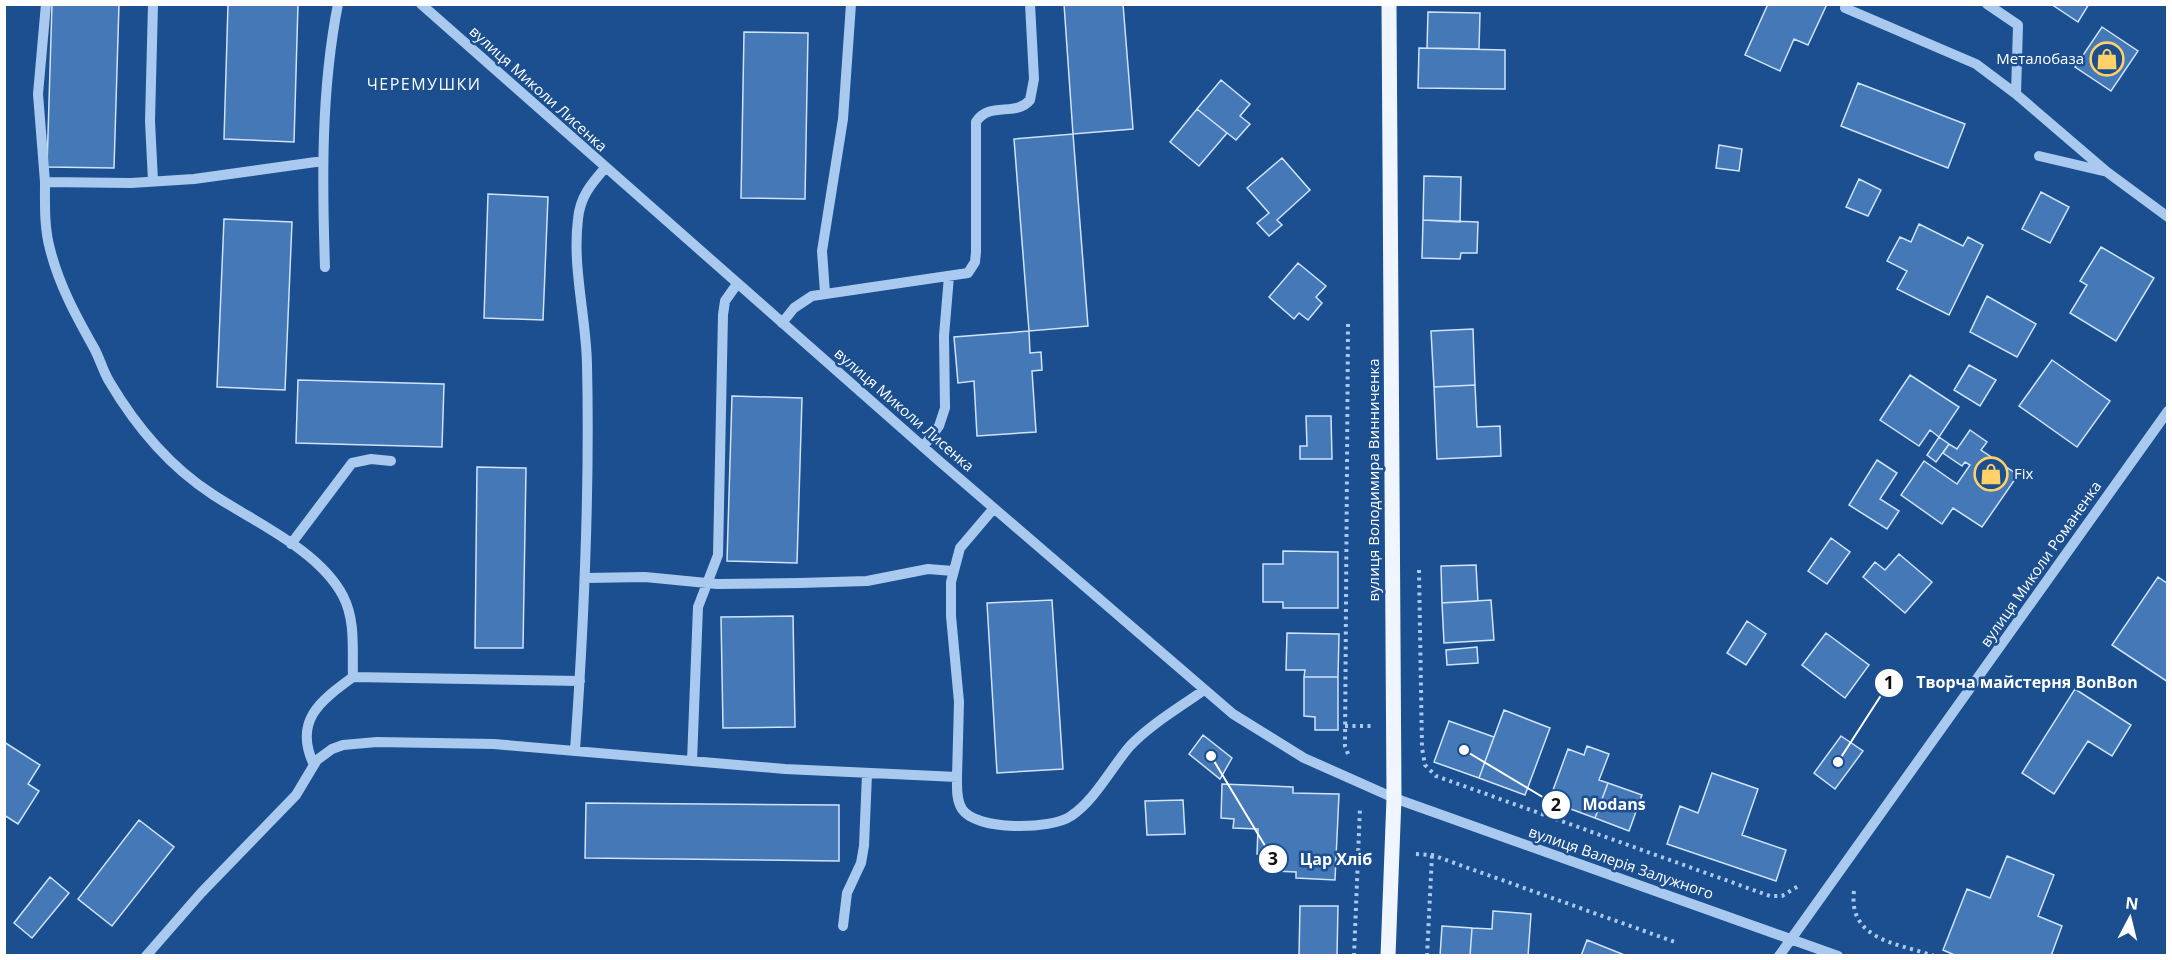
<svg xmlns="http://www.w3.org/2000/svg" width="2172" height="960" viewBox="0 0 2172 960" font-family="'Open Sans',sans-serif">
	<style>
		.building { fill: #4478b7; stroke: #cfe3fa; stroke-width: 1.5 }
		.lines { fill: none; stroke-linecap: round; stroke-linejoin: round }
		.path { stroke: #a9c9ee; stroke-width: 4; stroke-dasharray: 3 4.5; stroke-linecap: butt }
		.minor { stroke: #a9c9ee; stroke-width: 10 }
		.major { stroke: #f0f6ff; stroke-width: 15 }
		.labels { text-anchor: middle; stroke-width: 5; stroke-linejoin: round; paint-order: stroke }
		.poi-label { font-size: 15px; fill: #fff; stroke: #1b4f8f; text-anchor: end }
		.street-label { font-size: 15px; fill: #fff; stroke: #1b4f8f }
		.neighbourhood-label { font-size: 16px; letter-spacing: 1.5px; fill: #fff; stroke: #1b4f8f }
		.leader { fill: none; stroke: #fff; stroke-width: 2 }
		.callout-dot { fill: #fff; stroke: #1b4f8f; stroke-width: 2 }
		.mark-label { font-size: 18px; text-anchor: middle; font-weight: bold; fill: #111 }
		.callout-label { font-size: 16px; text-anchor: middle; font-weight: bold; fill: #fff; stroke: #1b4f8f; stroke-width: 5; stroke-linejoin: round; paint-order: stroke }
	</style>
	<rect width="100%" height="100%" fill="#1b4f8f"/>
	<!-- building -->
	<path class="building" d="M52,4H119L114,168L47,167Z
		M228,4H298L294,142L224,139Z
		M1064,4H1123L1133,129L1073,134Z
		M1768,4H1827L1808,45L1794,39L1780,71L1745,55Z
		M2051,4H2089L2078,22Z
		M1428,12L1480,13L1479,49L1427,48Z
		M2102,27L2138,51L2111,91L2075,67Z
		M744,32L808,33L805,199L741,198Z
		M1419,48L1505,50V89L1418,88Z
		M1221,80L1250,104L1240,116L1250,124L1236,140L1197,109Z
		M1858,83L1965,124L1948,168L1841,126Z
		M1197,109L1227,133L1199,166L1170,142Z
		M1073,134L1088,326L1029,331L1014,139Z
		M1719,145L1742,149L1739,171L1716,168Z
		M1282,158L1310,190L1277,220L1282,225L1269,236L1257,223L1269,213L1247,188Z
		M1424,176L1461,177L1460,222L1423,220Z
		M1859,179L1881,190L1868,216L1846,207Z
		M2041,192L2069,207L2050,243L2022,229Z
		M488,194L548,197L543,320L484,318Z
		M224,219L292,222L285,390L217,387Z
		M1423,220L1478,222L1477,253H1461L1460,259L1422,258Z
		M1919,224L1963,246L1968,237L1983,245L1949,315L1897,289L1907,271L1887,261L1900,237L1911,242Z
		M2101,247L2154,278L2116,341L2070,313L2087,285L2080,281Z
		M1298,263L1326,286L1316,297L1322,303L1308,320L1299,313L1294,319L1269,297Z
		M1987,296L2036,324L2017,357L1970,332Z
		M1473,329L1475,385L1434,387L1431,331Z
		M1029,331L1030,353L1041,352L1042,370L1032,371L1036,432L977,436L974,381L958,383L954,337Z
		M2052,360L2110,401L2077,447L2019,406Z
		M1969,365L1996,380L1980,406L1954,390Z
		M1910,375L1959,407L1939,437L1930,430L1919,446L1880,420Z
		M298,380L444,384L442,447L296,443Z
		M1475,385L1477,427L1500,426L1501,456L1437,459L1434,387Z
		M732,396L802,398L797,563L727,561Z
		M1306,416H1331L1332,459H1300V446H1307Z
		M1970,430L1987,442L1981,450L2018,475L1982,527L1953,508L1942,524L1901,495L1924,461L1957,484L1970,465L1965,462L1962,466L1943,453L1949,444L1957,449Z
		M1939,437L1949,444L1936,462L1927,455Z
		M1877,460L1897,473L1880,499L1899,511L1887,529L1849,505Z
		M477,467L526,468L523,648H475Z
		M1831,538L1850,552L1827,584L1808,571Z
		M1283,551L1338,552V608H1283V602H1263V564H1283Z
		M1899,554L1932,582L1905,613L1863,577L1875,562L1885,570Z
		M1476,565L1478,601L1442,603L1441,566Z
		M2158,577L2168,584V682L2112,645Z
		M1052,600L1063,769L997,773L987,603Z
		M1491,600L1494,640L1444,643L1442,603Z
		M793,616L795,727L723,728L721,617Z
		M1747,621L1766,634L1746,665L1727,653Z
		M1287,633L1339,634L1338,677H1304L1305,670H1286Z
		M1826,633L1869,665L1845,698L1802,665Z
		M1477,647L1478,663L1447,665L1446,650Z
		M1304,677H1338V730H1315V717L1304,716Z
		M2075,689L2131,725L2112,756L2088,741L2054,794L2022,773Z
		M1504,710L1550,728L1525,795L1479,778Z
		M1449,721L1494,737L1479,778L1434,762Z
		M1203,735L1232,758L1220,779L1189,754Z
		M1841,736L1863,751L1835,789L1814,773Z
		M4,742L40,765L28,784L39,791L18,824L4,815Z
		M1587,746L1609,754L1599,780L1608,783L1595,818L1549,801L1568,749L1584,755Z
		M1712,773L1758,789L1742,835L1786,850L1776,881L1667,844L1680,806L1698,813Z
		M1608,783L1642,795L1629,831L1595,818Z
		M1222,784L1293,787V793L1339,794L1335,880L1296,878V872L1275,871L1276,855L1257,854L1258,829L1233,828L1234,819L1221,818Z
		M1183,800L1185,834L1147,835L1145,801Z
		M586,803L839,805V861L585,858Z
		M139,820L174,847L112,926L78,899Z
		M2007,856L2054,875L2038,916L2062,926L2051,956H1957L1943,950L1967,889L1990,898Z
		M50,877L69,893L32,938L14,923Z
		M1300,906H1338L1337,956H1299Z
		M1493,911L1531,914L1528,956H1470L1472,928L1492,929Z
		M1442,926L1472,928L1470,956H1440Z
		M1587,940L1627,956H1581Z"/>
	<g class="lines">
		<!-- path -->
		<path class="path" d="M1348,324L1345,746L1348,754
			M1419,570L1422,748L1425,765L1436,776L1770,896H1782L1800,885
			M1345,726H1371
			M1416,854L1432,855L1675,942
			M1854,891C1848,940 1897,943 1934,956
			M1354,956L1360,807
			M1427,956L1432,855"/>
		<!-- minor -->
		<path class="minor" d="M421,4L938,460L1233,714L1304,758L1394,798L1838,956
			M1987,4L2018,25L2016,94
			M1845,8L1976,64L2016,94L2107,172L2168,217
			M2039,156L2103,171
			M153,181L150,121L153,4
			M45,182L38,94L46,4
			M325,267C322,180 321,90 338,4
			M825,293L822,251L843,119L851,4
			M782,323L794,308L812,296L968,273L975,262L976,252V122C989,101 1016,117 1030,100L1034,79L1030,4
			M923,447L939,426L945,408L944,336L949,276
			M291,544L352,463L371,459L391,461
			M585,578L645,577L717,584L799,583L867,581L928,569L953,571
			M353,677L580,681
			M575,750C584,622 590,493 587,364C586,316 572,267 578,219C580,197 591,184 605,168
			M692,761L698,607L718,555L723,315L725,301L737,284
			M314,765C293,721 320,701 353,677C352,650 356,621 343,596C319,550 254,522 212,494C169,466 135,425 109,381C103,371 100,359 94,348C76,316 59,285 50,249C44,227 45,204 45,182L131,183L194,179L323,161
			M957,777C957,787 956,800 962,809C976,831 1051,830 1071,816C1095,800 1111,768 1130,746C1151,724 1179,708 1204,690
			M843,926L847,893L861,863L864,846L867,774
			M146,956L201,893L296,795L317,760L332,749L343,745L377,742L494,744L785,769L957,777L959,702L951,616V582L960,548L994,508
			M1779,956L2168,411"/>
		<!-- major -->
		<path class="major" d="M1388,956L1394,798L1389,4"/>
	</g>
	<!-- icons -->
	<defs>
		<symbol id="shop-ring" viewBox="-11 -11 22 22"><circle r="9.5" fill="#1b4f8f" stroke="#ffd166" stroke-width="1.5"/><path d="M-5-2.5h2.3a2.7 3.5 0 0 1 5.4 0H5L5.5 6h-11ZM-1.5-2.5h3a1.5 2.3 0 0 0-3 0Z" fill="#ffd166"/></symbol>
	</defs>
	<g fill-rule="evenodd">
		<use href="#shop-ring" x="2088" y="40" width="38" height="38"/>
		<use href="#shop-ring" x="1972" y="455" width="38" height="38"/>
	</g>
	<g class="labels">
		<!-- poi labels -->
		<g class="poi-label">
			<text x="2084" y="64">Металобаза</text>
			<text x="2014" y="479" text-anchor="start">Fix</text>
		</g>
		<!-- street labels -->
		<g class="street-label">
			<text transform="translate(538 89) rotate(42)" y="5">вулиця Миколи Лисенка</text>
			<text transform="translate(904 410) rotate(41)" y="5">вулиця Миколи Лисенка</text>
			<text transform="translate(1374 480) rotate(-90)" y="5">вулиця Володимира Винниченка</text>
			<text transform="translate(2041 564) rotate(-55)" y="5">вулиця Миколи Романенка</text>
			<text transform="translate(1621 863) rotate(19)" y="5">вулиця Валерія Залужного</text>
		</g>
		<!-- neighbourhood labels -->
		<g class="neighbourhood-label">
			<text x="424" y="90">ЧЕРЕМУШКИ</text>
		</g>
	</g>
	<!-- callouts -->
	<path class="leader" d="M1838 762L1889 683M1464 750L1556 805M1211 756L1273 859"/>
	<g class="callout-dot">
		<circle cx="1838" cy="762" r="6"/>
		<circle cx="1464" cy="750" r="6"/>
		<circle cx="1211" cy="756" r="6"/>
		<circle cx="1889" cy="683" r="15"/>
		<circle cx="1556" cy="805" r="15"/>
		<circle cx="1273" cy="859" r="15"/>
	</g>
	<g class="mark-label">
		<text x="1889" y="689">1</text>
		<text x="1556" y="811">2</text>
		<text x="1273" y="865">3</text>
	</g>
	<g class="callout-label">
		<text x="2027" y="688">Творча майстерня BonBon</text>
		<text x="1614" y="810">Modans</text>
		<text x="1336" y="865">Цар Хліб</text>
	</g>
	<!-- border -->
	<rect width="2172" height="960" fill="none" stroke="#ffffff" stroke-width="12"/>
	<!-- north arrow -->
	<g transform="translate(2130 918) rotate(7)" stroke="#1b4f8f" stroke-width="4.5" paint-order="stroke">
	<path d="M0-4.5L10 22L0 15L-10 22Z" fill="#ffffff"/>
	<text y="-9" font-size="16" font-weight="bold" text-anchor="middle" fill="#ffffff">N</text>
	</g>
</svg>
